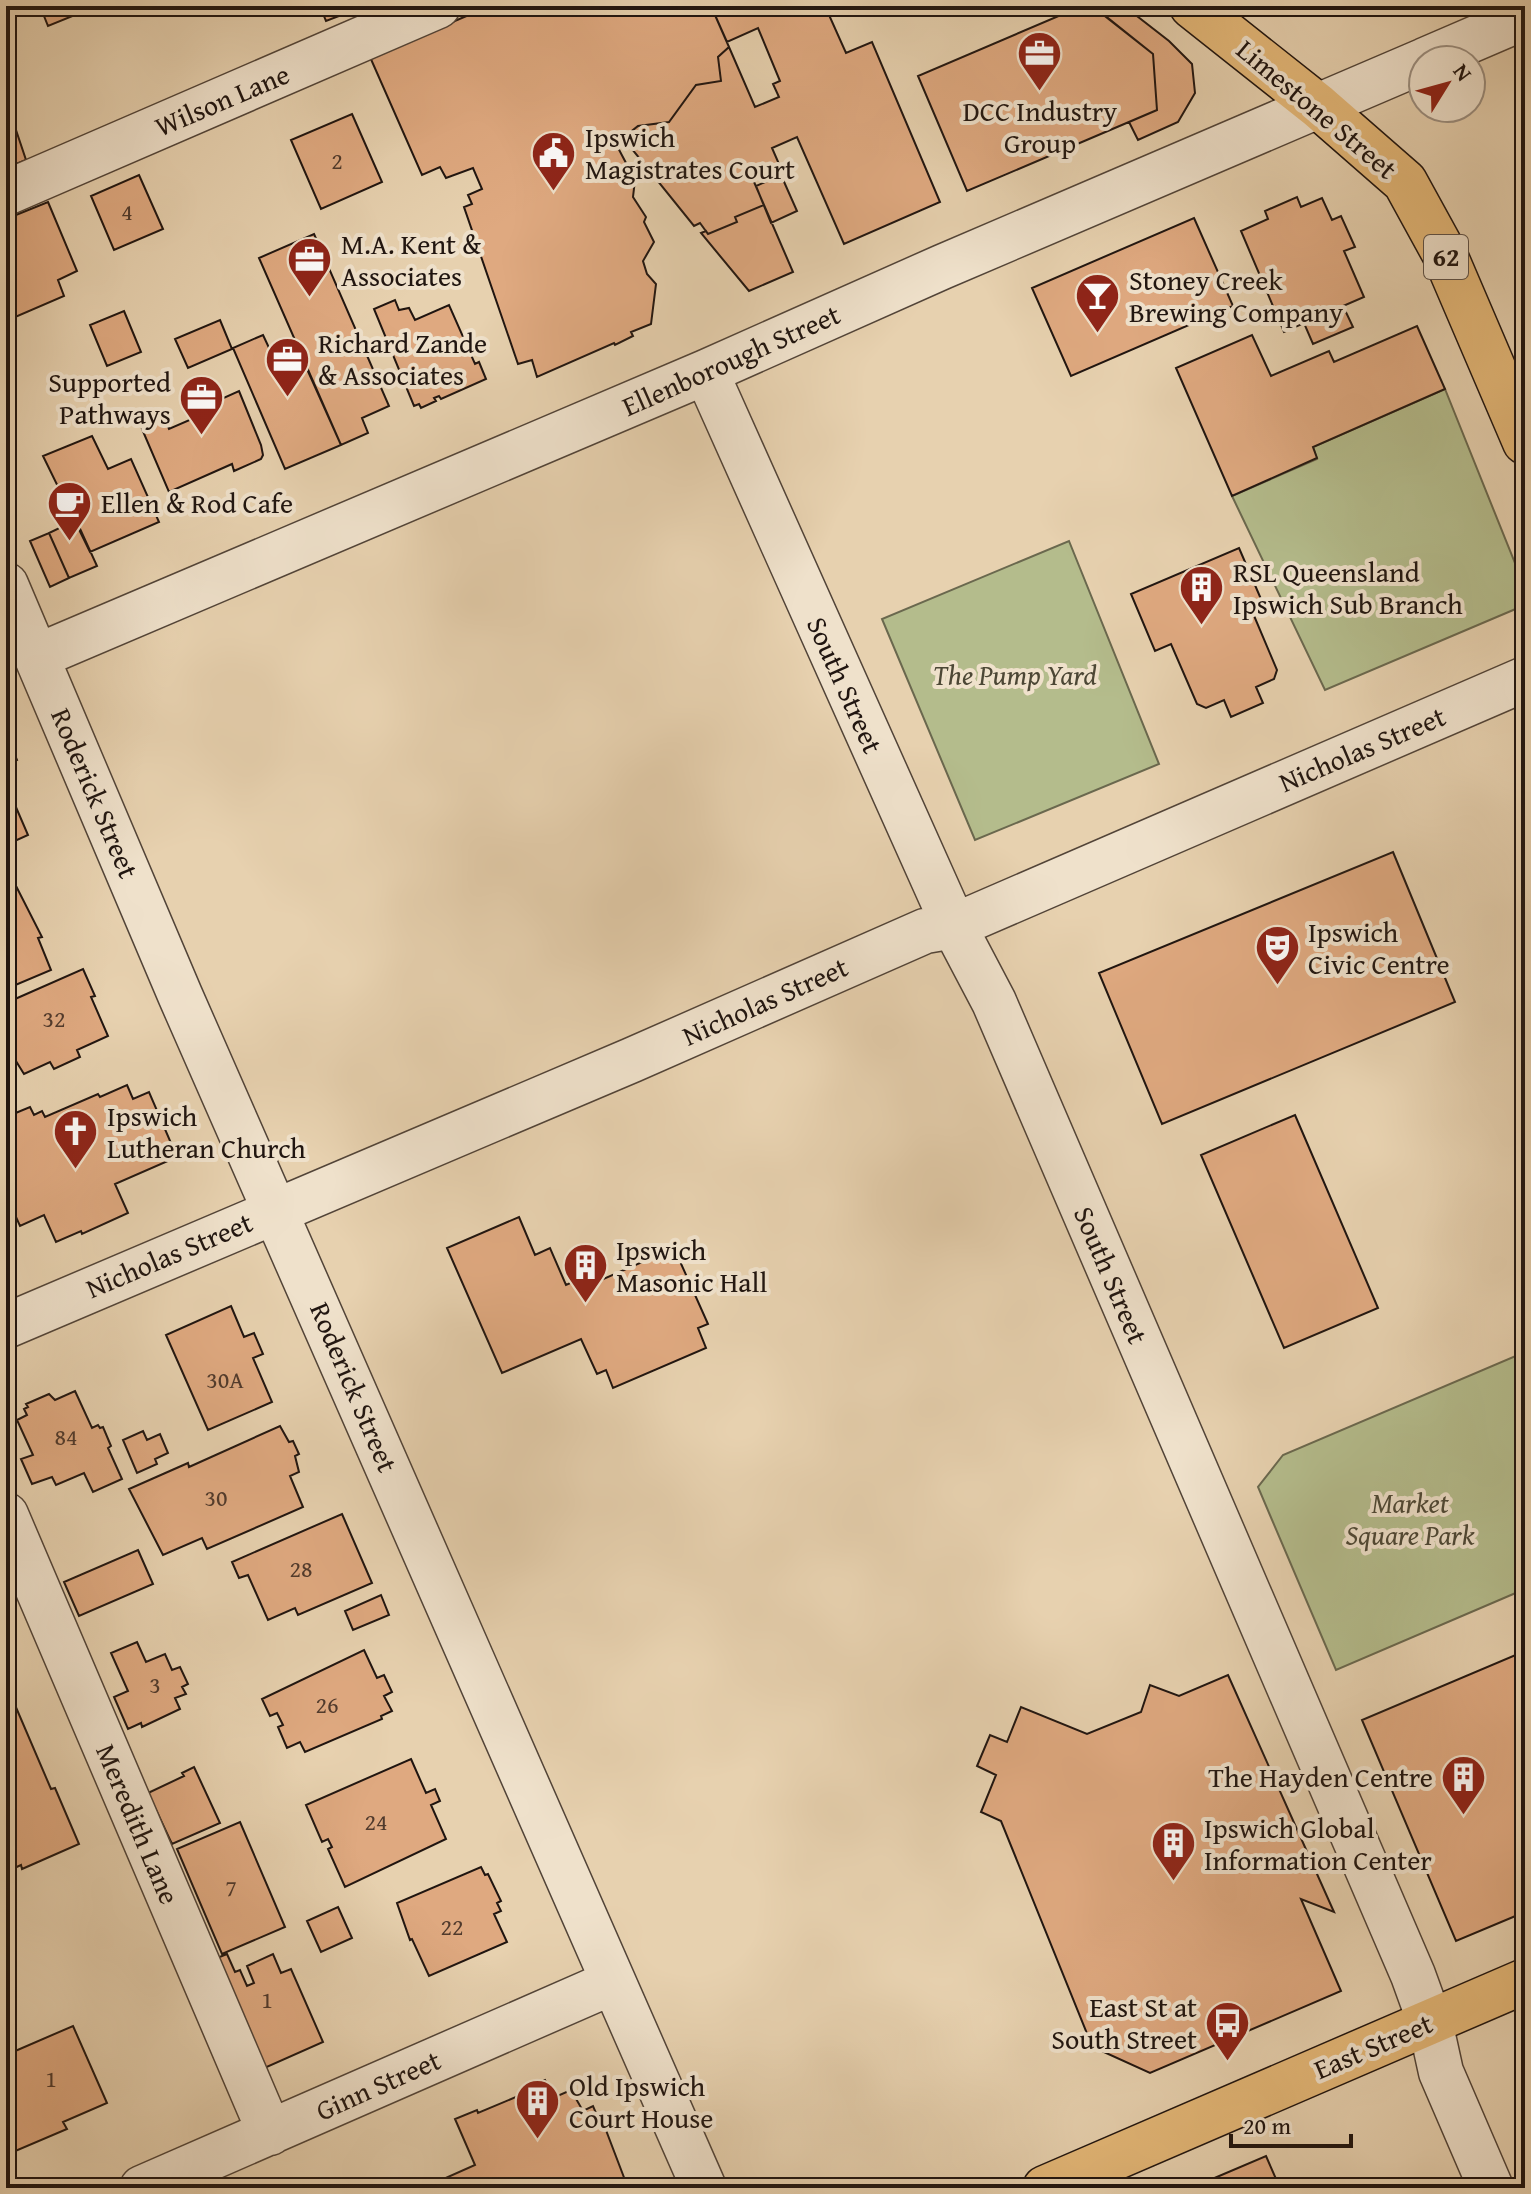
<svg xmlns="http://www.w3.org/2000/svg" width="1531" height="2194" viewBox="0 0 1531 2194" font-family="'Gentium Book Plus',serif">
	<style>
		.green { fill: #b4bc8c; stroke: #6a684e; stroke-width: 2 }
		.building { fill: #dfa980; stroke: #201510; stroke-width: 2 }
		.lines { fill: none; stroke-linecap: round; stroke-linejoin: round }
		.minor-casing { stroke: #524438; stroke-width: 47 }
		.major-casing { stroke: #201510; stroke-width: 47 }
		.minor { stroke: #efe1cb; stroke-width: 44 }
		.major { stroke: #e4b878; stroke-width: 44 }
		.labels { text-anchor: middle; stroke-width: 8; stroke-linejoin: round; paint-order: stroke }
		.number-label { font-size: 24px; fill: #503a2c }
		.shield { fill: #efe1cb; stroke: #5e5248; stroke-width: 2 }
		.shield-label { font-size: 26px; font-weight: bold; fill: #201510 }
		.street-label { font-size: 28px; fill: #201510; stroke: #efe1cb }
		.poi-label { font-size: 28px; fill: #201510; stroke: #efe1cb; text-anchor: start }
		.park-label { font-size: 28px; font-style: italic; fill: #4c4735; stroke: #efe1cb }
	</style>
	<rect width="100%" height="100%" fill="#e7d1af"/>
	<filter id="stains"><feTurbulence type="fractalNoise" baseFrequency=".0025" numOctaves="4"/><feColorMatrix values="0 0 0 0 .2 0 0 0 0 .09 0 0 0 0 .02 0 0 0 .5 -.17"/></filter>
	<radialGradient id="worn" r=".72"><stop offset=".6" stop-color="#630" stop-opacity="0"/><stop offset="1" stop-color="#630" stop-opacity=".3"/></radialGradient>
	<!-- green -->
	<path class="green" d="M1445,389L1525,588V605L1325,690L1232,496L1317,459L1313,447Z
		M1069,541L1159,764L975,840L882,619Z
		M1525,1352V1589L1336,1670L1258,1487L1283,1455Z"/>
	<!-- building -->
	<path class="building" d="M40,6H77L80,13L48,26Z
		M320,6H359L360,8L326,21Z
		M490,6H711L729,47L718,57L721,81L696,85L669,122L638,126L616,144L635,180L633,197L646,217L644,222L654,242L643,261L647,274L656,284L651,324L631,332L633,336L615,345L614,343L537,377L532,360L518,364L464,207L472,204L468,195L482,189L473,168L446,178L440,167L422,175L370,57Z
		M711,6H850L829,15L846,53L872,42L940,202L844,244L797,137L772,148L779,164L751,175L764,205L735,217L737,222L708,234L700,223L694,226L623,138L638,126L669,122L696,85L721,81L718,57L729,47L755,107L779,97L773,84L780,81L758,28L727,42Z
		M1082,6H1092L1153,54L1157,110L967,191L918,76Z
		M1093,6H1124L1169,41L1192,64L1195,93L1178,122L1138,140L1129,122L1157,110L1153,54Z
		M352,114L382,182L321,209L291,140Z
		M15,127L26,160L6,168V130Z
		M139,175L163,229L114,250L91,196Z
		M781,175L797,211L771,223L756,186Z
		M1297,197L1301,207L1322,198L1332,220L1341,216L1355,247L1344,251L1364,297L1343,306L1353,327L1313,344L1304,323L1284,332L1241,231L1268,219L1265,211Z
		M48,202L77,271L58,280L64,296L6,321V219Z
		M764,205L793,272L749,291L701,233L706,231L708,234L737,222L735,217Z
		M1194,218L1233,306L1071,376L1032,288Z
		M314,234L389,406L362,418L368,433L341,445L259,258Z
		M395,300L399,310L409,308L415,320L449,305L475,364L479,362L486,379L441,399L439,396L434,398L436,401L421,408L419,404L414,406L374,309Z
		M124,311L141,352L107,366L90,325Z
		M220,320L232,349L188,368L175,339Z
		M1417,326L1445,389L1313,447L1317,458L1232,496L1176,368L1252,335L1271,376L1329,351L1334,362Z
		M263,335L270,350L294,340L341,445L285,469L233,348Z
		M239,391L261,445L263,455L261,459L234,471L232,464L169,492L142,429L165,419L169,429L192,419L190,413Z
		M92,436L108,469L131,459L159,522L90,552L43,456Z
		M76,520L97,566L69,578L49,533Z
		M49,533L69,578L50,587L30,541Z
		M1239,548L1264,606L1252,611L1277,670L1274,679L1256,687L1263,703L1231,717L1224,700L1206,708L1197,704L1171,644L1155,651L1131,594Z
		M6,734L17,760L6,765Z
		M6,784L28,835L6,845Z
		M1393,852L1455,1002L1162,1124L1099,973Z
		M14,882L42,937L38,938L51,970L6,989V885Z
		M83,969L95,996L91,997L108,1036L77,1050L80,1057L54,1069L50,1062L24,1074L6,1045V1003Z
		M127,1085L133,1099L149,1092L177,1157L115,1184L128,1213L82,1234L81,1231L56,1242L44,1215L20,1226L12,1208L6,1211V1117L30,1107L34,1115L42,1111L45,1117L98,1094L100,1097Z
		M1295,1115L1378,1308L1284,1348L1201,1155Z
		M519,1217L535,1255L550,1248L566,1285L596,1272L599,1281L674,1248L708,1324L698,1328L706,1348L613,1388L606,1370L597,1374L581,1339L502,1373L447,1248Z
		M231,1306L244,1337L254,1333L263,1354L253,1358L272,1402L208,1430L166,1335Z
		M75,1391L92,1428L98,1425L100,1428L103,1427L111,1446L108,1448L122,1479L93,1492L84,1473L56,1485L52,1477L32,1484L21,1459L33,1455L17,1420L27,1415L24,1409L28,1407L26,1404L49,1394L55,1400Z
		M280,1426L289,1442L293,1441L299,1454L295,1456L299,1472L290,1476L303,1507L207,1549L202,1538L163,1555L129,1489L188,1463L189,1467Z
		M143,1431L147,1440L160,1434L168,1453L155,1459L157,1464L137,1473L123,1440Z
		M342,1514L372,1583L298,1615L295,1608L268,1620L248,1575L239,1578L232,1562Z
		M138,1550L153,1584L79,1616L64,1582Z
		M381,1595L389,1615L353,1630L345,1611Z
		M137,1642L146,1662L165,1654L172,1670L180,1667L188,1684L182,1687L186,1694L175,1698L180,1709L142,1727L141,1723L128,1729L114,1697L128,1691L111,1653Z
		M364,1650L377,1678L384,1675L392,1692L384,1696L392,1711L381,1716L382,1719L305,1752L300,1742L287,1748L278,1727L283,1725L277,1713L270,1716L262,1699Z
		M1525,1651V1912L1456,1941L1362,1720Z
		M1228,1675L1334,1912L1301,1899L1341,1991L1150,2073L1084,2043L1088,2036L1001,1821L981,1812L996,1775L977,1766L990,1735L1007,1742L1021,1707L1087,1734L1141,1712L1150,1685L1179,1696Z
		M6,1684L51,1789L55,1788L79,1844L22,1869L21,1865L6,1872Z
		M411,1759L426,1793L435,1789L440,1801L431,1805L446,1839L345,1887L328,1849L332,1847L328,1839L322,1842L306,1805Z
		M194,1767L220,1823L172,1844L148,1793L184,1776L182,1773Z
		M240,1822L285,1927L222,1954L177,1849Z
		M481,1867L485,1875L488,1874L501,1901L497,1903L501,1911L494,1914L507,1942L429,1976L412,1939L410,1940L397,1903Z
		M338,1907L352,1938L321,1952L307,1921Z
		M227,1954L235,1972L240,1970L247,1986L254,1983L247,1966L273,1954L281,1973L291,1969L323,2042L260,2070L212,1960Z
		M73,2026L107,2103L63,2122L67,2129L6,2155V2055Z
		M545,2080L553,2098L571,2090L583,2111L593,2106L602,2127L604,2125L628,2188H433L432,2184L475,2165L455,2119L477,2110L478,2113L523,2094L522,2090Z
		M1266,2156L1280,2188H1191Z"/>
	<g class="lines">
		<defs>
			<path id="minor" d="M1425,60L1525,17
				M6,193L438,6
				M706,372L954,926L994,1002L1413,1975L1430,2022L1441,2072L1491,2188
				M6,585L180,995L704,2188
				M38,656L706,372L942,267L1423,61
				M6,1326L632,1060L925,931L954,926L1525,679
				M6,1515L270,2133
				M142,2188L613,1982"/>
			<path id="major" d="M1192,6L1318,106L1405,182L1444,253L1525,442
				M1045,2188L1525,1981"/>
		</defs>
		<!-- minor casing -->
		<use href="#minor" class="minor-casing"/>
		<!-- major casing -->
		<use href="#major" class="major-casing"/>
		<!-- minor -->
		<use href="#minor" class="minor"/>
		<!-- major -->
		<use href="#major" class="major"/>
	</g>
	<!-- icons -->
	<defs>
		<symbol id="office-pin" viewBox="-11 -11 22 30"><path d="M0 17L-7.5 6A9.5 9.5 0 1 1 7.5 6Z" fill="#8f2418" stroke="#efe1cb"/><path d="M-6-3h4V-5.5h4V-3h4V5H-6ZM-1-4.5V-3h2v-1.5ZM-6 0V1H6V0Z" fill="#fff"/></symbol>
		<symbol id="civic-pin" viewBox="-11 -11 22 30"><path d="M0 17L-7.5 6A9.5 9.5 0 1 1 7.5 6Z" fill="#8f2418" stroke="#efe1cb"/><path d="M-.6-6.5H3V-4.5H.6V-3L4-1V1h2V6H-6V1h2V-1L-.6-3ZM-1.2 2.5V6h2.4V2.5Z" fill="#fff"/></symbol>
		<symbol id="bar-pin" viewBox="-11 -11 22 30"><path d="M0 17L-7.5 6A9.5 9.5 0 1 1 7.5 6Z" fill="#8f2418" stroke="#efe1cb"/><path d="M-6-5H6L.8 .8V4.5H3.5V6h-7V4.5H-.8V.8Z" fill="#fff"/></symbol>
		<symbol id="cafe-pin" viewBox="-11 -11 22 30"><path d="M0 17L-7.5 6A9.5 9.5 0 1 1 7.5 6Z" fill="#8f2418" stroke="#efe1cb"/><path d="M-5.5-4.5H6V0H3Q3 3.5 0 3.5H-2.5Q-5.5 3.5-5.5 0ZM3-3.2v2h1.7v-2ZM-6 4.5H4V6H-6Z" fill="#fff"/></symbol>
		<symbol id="building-pin" viewBox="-11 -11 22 30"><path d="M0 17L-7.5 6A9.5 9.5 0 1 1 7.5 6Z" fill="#8f2418" stroke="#efe1cb"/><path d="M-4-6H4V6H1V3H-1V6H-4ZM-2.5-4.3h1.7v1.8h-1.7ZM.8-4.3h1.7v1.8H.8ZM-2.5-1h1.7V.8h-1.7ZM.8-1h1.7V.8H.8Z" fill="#fff"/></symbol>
		<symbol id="theatre-pin" viewBox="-11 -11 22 30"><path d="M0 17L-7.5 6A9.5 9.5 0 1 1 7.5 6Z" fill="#8f2418" stroke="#efe1cb"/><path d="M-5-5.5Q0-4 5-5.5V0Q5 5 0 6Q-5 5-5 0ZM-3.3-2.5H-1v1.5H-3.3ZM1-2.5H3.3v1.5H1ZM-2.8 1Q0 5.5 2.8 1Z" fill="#fff"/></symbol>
		<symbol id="church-pin" viewBox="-11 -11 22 30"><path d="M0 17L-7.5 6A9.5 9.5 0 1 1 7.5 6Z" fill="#8f2418" stroke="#efe1cb"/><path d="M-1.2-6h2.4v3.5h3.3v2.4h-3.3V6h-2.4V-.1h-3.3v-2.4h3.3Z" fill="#fff"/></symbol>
		<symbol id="bus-pin" viewBox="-11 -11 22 30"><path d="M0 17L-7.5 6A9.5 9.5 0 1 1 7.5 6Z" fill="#8f2418" stroke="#efe1cb"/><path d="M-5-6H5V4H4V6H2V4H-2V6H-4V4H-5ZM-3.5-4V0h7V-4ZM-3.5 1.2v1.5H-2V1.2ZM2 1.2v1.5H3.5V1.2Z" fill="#fff"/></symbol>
	</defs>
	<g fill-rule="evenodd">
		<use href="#office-pin" x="1014" y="28" width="51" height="69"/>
		<use href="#civic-pin" x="528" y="128" width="51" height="69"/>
		<use href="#office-pin" x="284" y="234" width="51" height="69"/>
		<use href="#bar-pin" x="1072" y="270" width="51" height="69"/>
		<use href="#office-pin" x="262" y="334" width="51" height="69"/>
		<use href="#office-pin" x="176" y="372" width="51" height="69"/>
		<use href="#cafe-pin" x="44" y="478" width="51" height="69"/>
		<use href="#building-pin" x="1176" y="562" width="51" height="69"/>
		<use href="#theatre-pin" x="1252" y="922" width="51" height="69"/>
		<use href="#church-pin" x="50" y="1106" width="51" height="69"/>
		<use href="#building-pin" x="560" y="1240" width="51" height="69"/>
		<use href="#building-pin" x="1438" y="1752" width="51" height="69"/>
		<use href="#building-pin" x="1148" y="1818" width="51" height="69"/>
		<use href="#bus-pin" x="1202" y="1998" width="51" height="69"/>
		<use href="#building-pin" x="512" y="2076" width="51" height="69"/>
	</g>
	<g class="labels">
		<!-- number labels -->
		<g class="number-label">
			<text x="337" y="169">2</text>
			<text x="127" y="220">4</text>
			<text x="54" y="1027">32</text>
			<text x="225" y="1388">30A</text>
			<text x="66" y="1445">84</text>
			<text x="216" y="1506">30</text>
			<text x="301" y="1577">28</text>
			<text x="155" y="1693">3</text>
			<text x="327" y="1713">26</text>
			<text x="376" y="1830">24</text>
			<text x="231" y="1896">7</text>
			<text x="452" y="1935">22</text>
			<text x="267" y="2008">1</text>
			<text x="51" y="2087">1</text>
		</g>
		<!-- shield labels -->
		<rect class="shield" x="1424" y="235" width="44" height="44" rx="6"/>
		<g class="shield-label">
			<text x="1446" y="266">62</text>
		</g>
		<!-- street labels -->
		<g class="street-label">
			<text transform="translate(222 100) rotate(-23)" y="10">Wilson Lane</text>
			<text transform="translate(1317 109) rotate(40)" y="10">Limestone Street</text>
			<text transform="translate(731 360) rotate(-24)" y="10">Ellenborough Street</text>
			<text transform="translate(845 685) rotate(66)" y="10">South Street</text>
			<text transform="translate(1362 749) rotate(-23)" y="10">Nicholas Street</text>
			<text transform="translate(95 793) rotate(67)" y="10">Roderick Street</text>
			<text transform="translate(765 1001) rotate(-24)" y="10">Nicholas Street</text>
			<text transform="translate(169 1255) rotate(-23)" y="10">Nicholas Street</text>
			<text transform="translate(1111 1275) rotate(67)" y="10">South Street</text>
			<text transform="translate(354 1387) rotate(67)" y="10">Roderick Street</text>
			<text transform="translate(138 1824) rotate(67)" y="10">Meredith Lane</text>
			<text transform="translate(1373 2046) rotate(-23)" y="10">East Street</text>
			<text transform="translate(378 2085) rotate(-24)" y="10">Ginn Street</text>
		</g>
		<!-- poi labels -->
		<g class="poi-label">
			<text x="1040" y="121" text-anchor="middle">DCC Industry<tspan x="1040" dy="32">Group</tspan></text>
			<text x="585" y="147">Ipswich<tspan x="585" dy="32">Magistrates Court</tspan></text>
			<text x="341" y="254">M.A. Kent &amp;<tspan x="341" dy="32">Associates</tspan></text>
			<text x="1129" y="290">Stoney Creek<tspan x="1129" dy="32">Brewing Company</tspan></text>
			<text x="318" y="353">Richard Zande<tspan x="318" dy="32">&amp; Associates</tspan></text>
			<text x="171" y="392" text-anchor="end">Supported<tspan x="171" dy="32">Pathways</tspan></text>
			<text x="101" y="513">Ellen &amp; Rod Cafe</text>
			<text x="1233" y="582">RSL Queensland<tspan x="1233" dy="32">Ipswich Sub Branch</tspan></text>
			<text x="1308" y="942">Ipswich<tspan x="1308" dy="32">Civic Centre</tspan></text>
			<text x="107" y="1126">Ipswich<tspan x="107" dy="32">Lutheran Church</tspan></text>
			<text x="616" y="1260">Ipswich<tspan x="616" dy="32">Masonic Hall</tspan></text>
			<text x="1433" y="1787" text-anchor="end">The Hayden Centre</text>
			<text x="1204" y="1838">Ipswich Global<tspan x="1204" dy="32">Information Center</tspan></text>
			<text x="1197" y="2017" text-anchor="end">East St at<tspan x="1197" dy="32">South Street</tspan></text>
			<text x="569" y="2096">Old Ipswich<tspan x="569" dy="32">Court House</tspan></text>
		</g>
		<!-- park labels -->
		<g class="park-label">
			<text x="1015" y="685">The Pump Yard</text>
			<text x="1410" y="1513">Market<tspan x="1410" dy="32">Square Park</tspan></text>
		</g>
	</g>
	<!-- margin -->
	<rect width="1531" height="2194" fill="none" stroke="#e7d1af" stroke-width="32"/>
	<rect x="8" y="8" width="1515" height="2178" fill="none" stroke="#201510" stroke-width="4"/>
	<rect x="16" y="16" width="1499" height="2162" fill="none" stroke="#201510" stroke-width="2"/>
	<!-- north arrow -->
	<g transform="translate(1447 84) rotate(53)"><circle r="38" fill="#efe1cb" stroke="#9c8f80" stroke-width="2"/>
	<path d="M0-6L14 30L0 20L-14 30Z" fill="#8f2418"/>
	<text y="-12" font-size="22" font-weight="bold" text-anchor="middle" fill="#201510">N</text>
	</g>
	<!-- scale -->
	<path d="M1231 2134v12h120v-12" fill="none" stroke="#201510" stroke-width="4"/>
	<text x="1243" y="2134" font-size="24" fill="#201510" stroke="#efe1cb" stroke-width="6" paint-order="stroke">20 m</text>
	<rect width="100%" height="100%" filter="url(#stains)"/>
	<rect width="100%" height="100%" fill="url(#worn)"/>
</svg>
